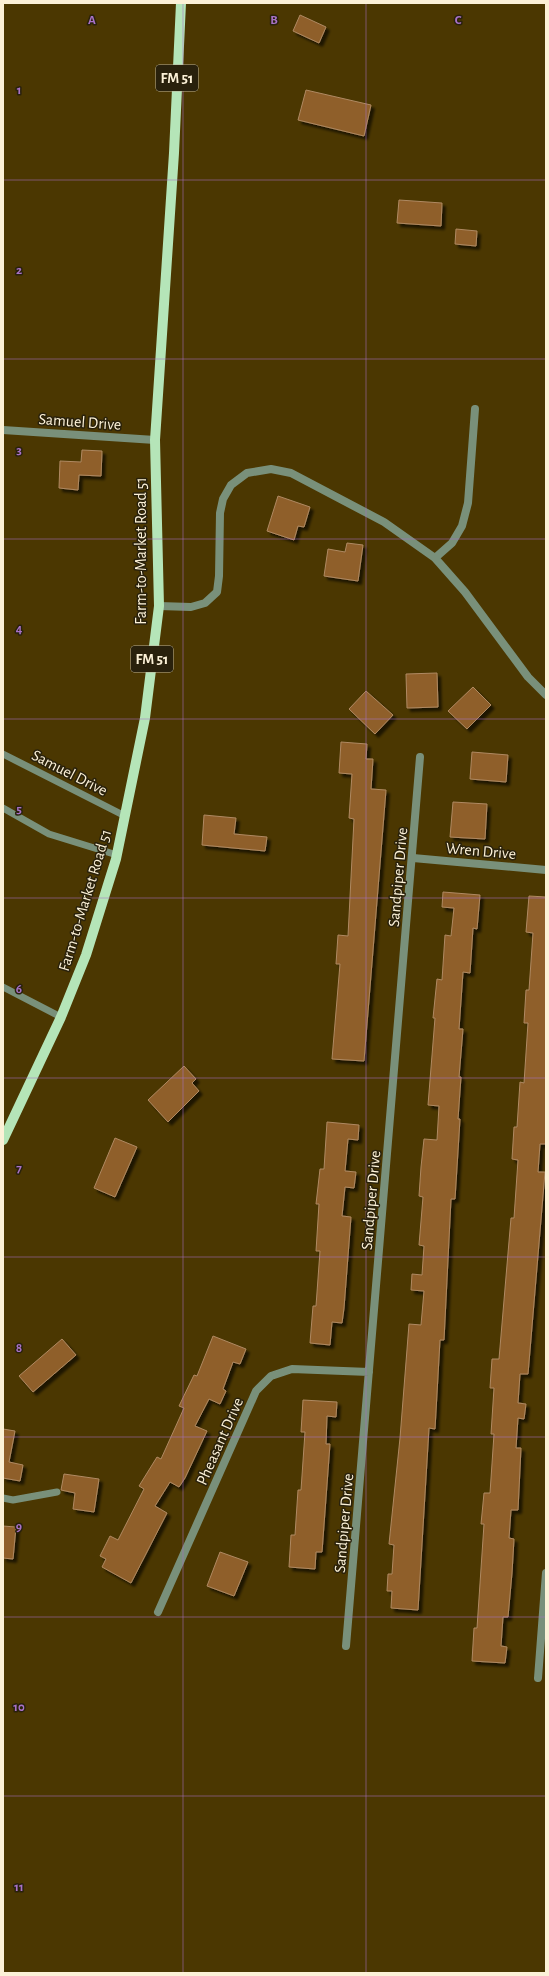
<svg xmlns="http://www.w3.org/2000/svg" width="549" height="1976" viewBox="0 0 549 1976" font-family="'Alegreya Sans',sans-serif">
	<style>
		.building { fill: #8f5f2a; stroke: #af8962; filter: url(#shadow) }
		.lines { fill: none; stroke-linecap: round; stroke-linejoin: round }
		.lane { stroke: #79907a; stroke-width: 7 }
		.street { stroke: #79907a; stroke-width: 8 }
		.primary { stroke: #b5e5b8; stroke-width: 10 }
		.grid { fill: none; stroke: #a871c7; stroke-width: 1; stroke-opacity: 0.55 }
		.labels { text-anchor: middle; stroke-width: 3; stroke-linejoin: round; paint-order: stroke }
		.shield { fill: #29210c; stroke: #bdb39a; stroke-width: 1 }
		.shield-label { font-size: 15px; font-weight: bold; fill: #fcf1d7 }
		.street-label { font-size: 16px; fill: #fcf1d7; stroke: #29210c }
		.grid-label { font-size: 13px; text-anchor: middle; font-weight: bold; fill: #a871c7; stroke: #29210c; stroke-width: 3; stroke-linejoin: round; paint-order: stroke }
	</style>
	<defs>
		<filter id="shadow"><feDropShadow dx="3.5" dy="3.5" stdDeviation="1" flood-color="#0009"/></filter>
	</defs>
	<rect width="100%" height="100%" fill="#4b3701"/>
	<!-- building -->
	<path class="building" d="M300,15L326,27L319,43L293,31Z
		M306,90L371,105L364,136L298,120Z
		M399,200L442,203L441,226L397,223Z
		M456,229L477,231L476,246L455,244Z
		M82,450L102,451L101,476L79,475L78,490L59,488L60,461L81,462Z
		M278,496L310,507L304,527L298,526L294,540L267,531Z
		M347,543L363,545L358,581L324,576L328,549L345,552Z
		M437,673L438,707L407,708L406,674Z
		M473,687L491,705L467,729L448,711Z
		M366,691L393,715L375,734L349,709Z
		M341,742L367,744L366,759H373L371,789L386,790L364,1061L332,1059L340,964H336L338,935L348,936L354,819L349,818L352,774L339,773Z
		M472,752L508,755L506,782L470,779Z
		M453,802L487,804L485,839L450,837Z
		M204,815L236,818L234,834L267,837L265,851L202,845Z
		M443,892L480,895L477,929L473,928L470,973L463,972L459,1029H463L459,1077H461L458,1119H460L455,1199H451L444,1340H440L435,1429L429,1428L418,1610L391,1608L392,1591H387L388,1574H392L394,1545L389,1544L400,1438L409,1324L421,1325L424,1291L411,1290L412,1274L422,1275L424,1246L419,1245L423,1197L419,1196L421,1167L424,1139L437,1140L439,1106L428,1105L435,1018H433L437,979L442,980L445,935L451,936L454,908L442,907Z
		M529,896L546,897V1144H540L538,1172H545L528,1374H520L518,1403L526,1404L524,1419L518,1418L516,1448H521L518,1510H511L509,1538L514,1539L512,1573L508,1617H503L501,1646L507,1647L505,1663L472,1661L474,1628H477L484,1524H481L484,1493H490L494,1434H491L494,1388H490L492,1359H499L511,1218H514L518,1160L512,1159L514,1127H517L520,1082L524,1083L528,1023H524L526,990H529L533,933L526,932Z
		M184,1066L196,1079L192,1083L199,1091L168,1122L148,1100Z
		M327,1122L359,1125L358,1140L348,1139L345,1171L356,1172L354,1188L345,1187L342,1216L351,1217L344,1308L342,1323L332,1322L330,1345L310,1343L313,1306H316L320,1251H316L319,1204H316L320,1169H324Z
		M115,1138L137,1147L115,1197L94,1188Z
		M213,1336L246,1349L240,1364L233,1362L223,1389L226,1391L220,1404L209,1399L195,1426L207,1431L185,1478L179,1487L170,1482L155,1506L167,1513L131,1583L102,1567L106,1559L100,1556L110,1536L118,1540L144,1489L139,1486L157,1457L161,1459L184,1408L179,1406L194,1375L197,1376Z
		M62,1339L76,1355L33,1392L19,1376Z
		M303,1400L337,1402L336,1417L327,1416L326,1444H330L322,1552H316L315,1569L289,1567L291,1535H295L298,1490H301L305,1432H301Z
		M3,1429L15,1431L9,1462L23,1465L20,1481L3,1478Z
		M64,1474L99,1479L94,1512L73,1509L75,1493L61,1490Z
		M3,1526L16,1527L13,1559L3,1558Z
		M220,1552L248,1562L234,1596L207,1586Z"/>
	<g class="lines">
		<!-- lane -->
		<path class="lane" d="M3,754L125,816
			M3,808L49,834L117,855
			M3,987L61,1017
			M3,1498L13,1500L57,1492"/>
		<!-- street -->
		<path class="street" d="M3,430L155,440
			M435,558L452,543L462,526L468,503L475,409
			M159,606L191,607L205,603L217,592L219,576L220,513L223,499L231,485L247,473L271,469L291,473L384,522L435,558L465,592L528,677L546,695
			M413,858L546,870
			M158,1612L256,1391L271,1376L292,1369L369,1372
			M346,1646L420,757
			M538,1678L546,1573"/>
		<!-- primary -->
		<path class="primary" d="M3,1140L61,1017L86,955L116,859L145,718L159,606L155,440L174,153L181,3"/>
	</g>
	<!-- grid -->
	<path class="grid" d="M183,3V1973M366,3V1973M3,180H546M3,359H546M3,539H546M3,719H546M3,898H546M3,1078H546M3,1257H546M3,1437H546M3,1617H546M3,1796H546"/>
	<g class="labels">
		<!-- shield labels -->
		<g class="shield">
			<rect x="156" y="65" width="42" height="26" rx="3"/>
			<rect x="131" y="646" width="42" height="26" rx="3"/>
		</g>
		<g class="shield-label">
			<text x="177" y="83">FM 51</text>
			<text x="152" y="664">FM 51</text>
		</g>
		<!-- street labels -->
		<g class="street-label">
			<text transform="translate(80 421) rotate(4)" y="6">Samuel Drive</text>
			<text transform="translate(140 551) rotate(-90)" y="6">Farm-to-Market Road 51</text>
			<text transform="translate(70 772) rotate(27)" y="6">Samuel Drive</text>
			<text transform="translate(481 850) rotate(5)" y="6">Wren Drive</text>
			<text transform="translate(397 877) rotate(-85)" y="6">Sandpiper Drive</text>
			<text transform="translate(84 900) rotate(-73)" y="6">Farm-to-Market Road 51</text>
			<text transform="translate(370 1200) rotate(-85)" y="6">Sandpiper Drive</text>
			<text transform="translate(219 1441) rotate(-66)" y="6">Pheasant Drive</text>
			<text transform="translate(343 1523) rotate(-85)" y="6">Sandpiper Drive</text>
		</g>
	</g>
	<g class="grid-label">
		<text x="92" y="24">A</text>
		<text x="274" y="24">B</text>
		<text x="458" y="24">C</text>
		<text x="19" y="94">1</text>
		<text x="19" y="274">2</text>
		<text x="19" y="454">3</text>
		<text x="19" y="633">4</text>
		<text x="19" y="813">5</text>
		<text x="19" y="993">6</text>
		<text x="19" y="1172">7</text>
		<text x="19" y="1352">8</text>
		<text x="19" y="1531">9</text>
		<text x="19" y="1711">10</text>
		<text x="19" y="1891">11</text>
	</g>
	<!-- border -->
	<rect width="549" height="1976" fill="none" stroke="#fcf1d7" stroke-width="8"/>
</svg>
